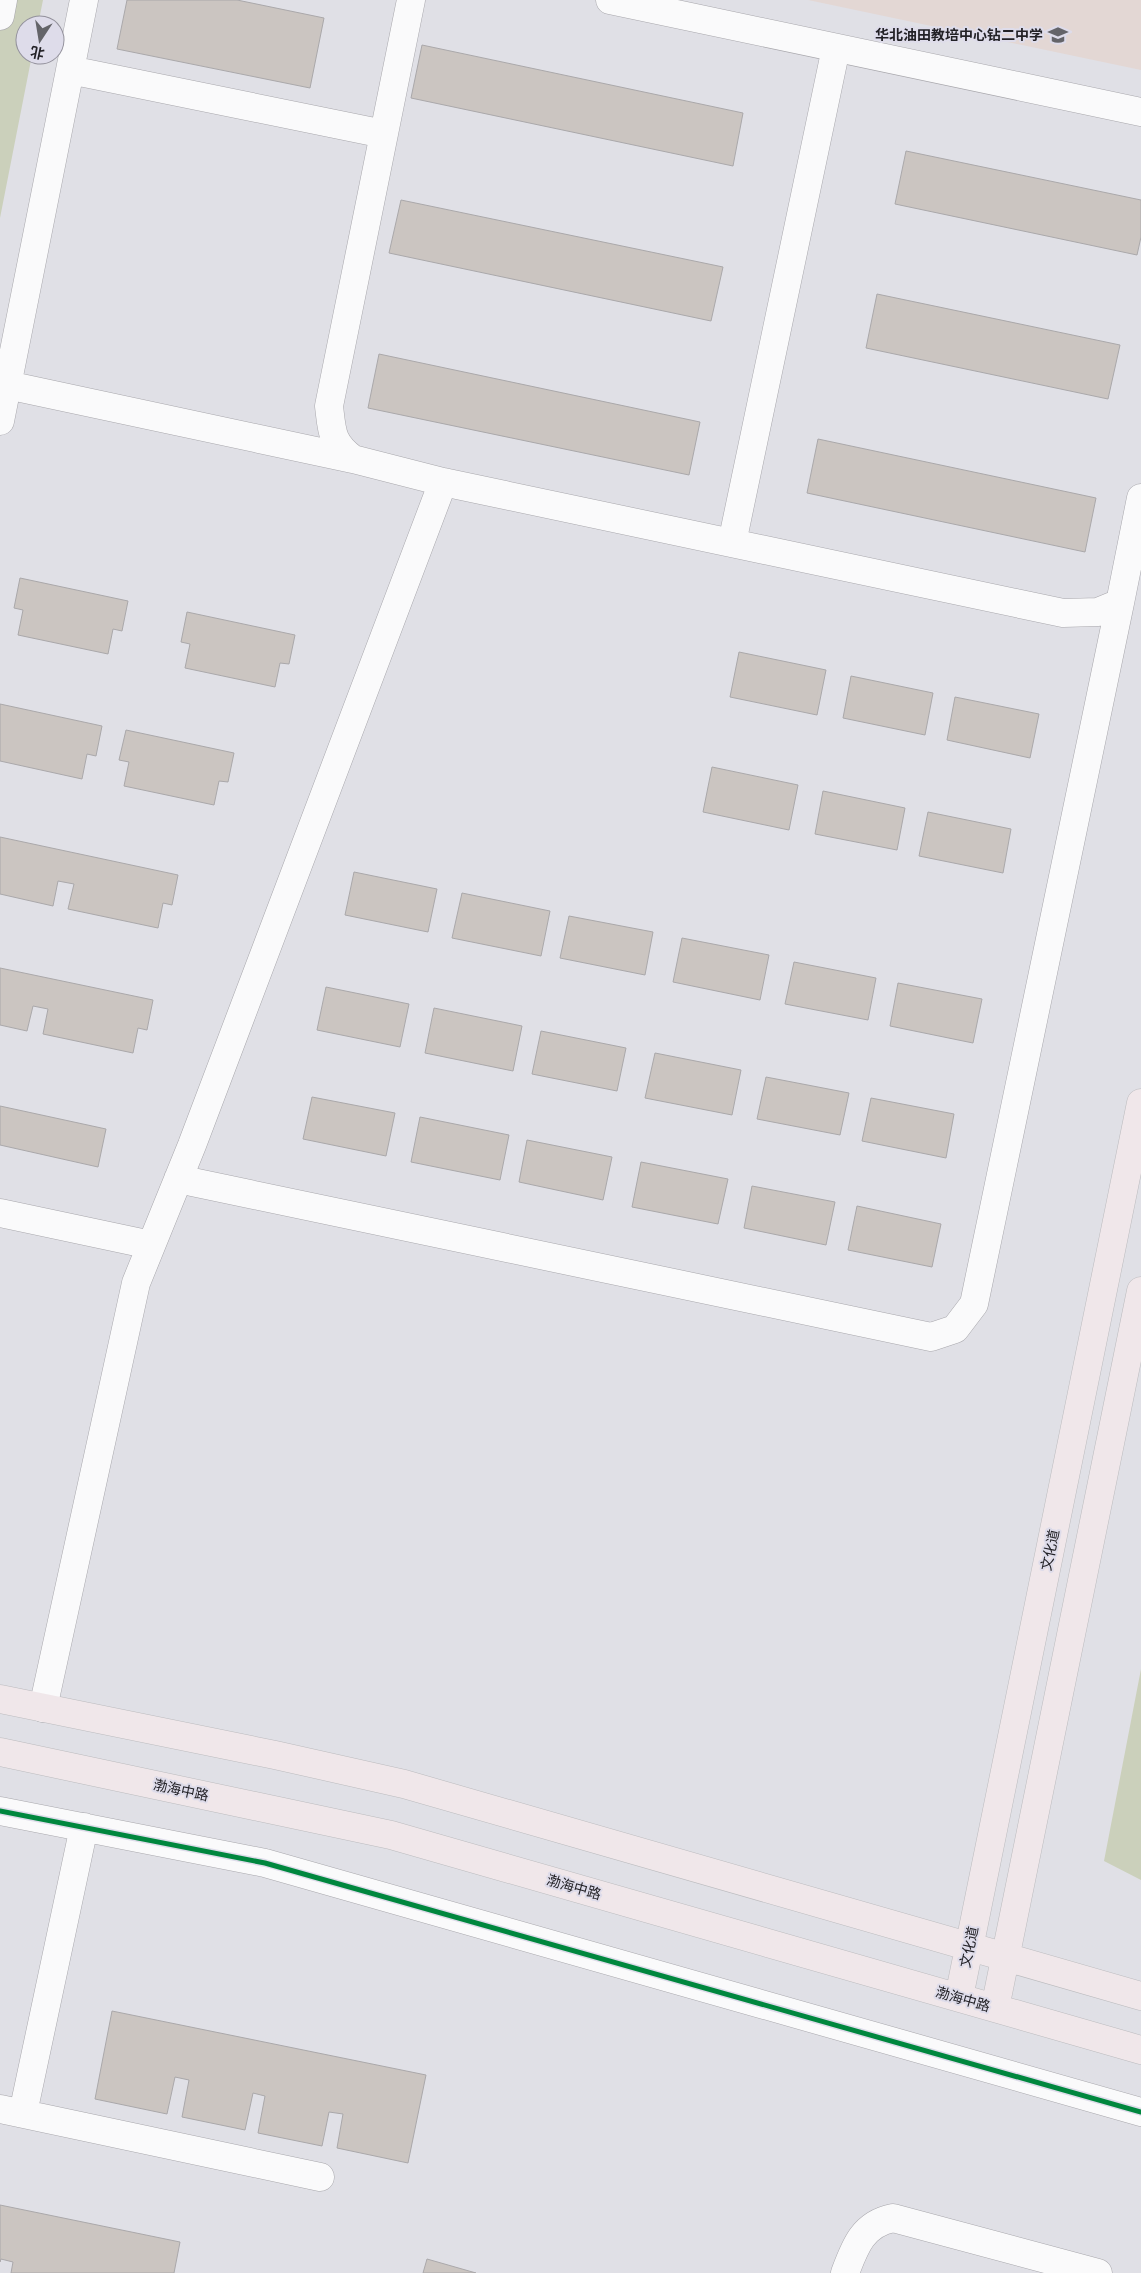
<svg xmlns="http://www.w3.org/2000/svg" width="1141" height="2273" viewBox="0 0 1141 2273" font-family="Bitter,'Noto Sans SC',serif">
	<style>
		.education { fill: #e3d7d4 }
		.green { fill: #cbd0bb }
		.building { fill: #cbc5c1; stroke: #aaa8aa }
		.lines { fill: none; stroke-linecap: round; stroke-linejoin: round }
		.minor-casing { stroke: #a8a7ac; stroke-width: 29 }
		.major-casing { stroke: #bbbbbe; stroke-width: 29 }
		.minor { stroke: #fafafb; stroke-width: 28 }
		.major { stroke: #f0e7ea; stroke-width: 28 }
		.cycleway-casing { stroke: #dedcea; stroke-width: 8 }
		.cycleway { stroke: #00873e; stroke-width: 5 }
		.labels { text-anchor: middle; stroke-width: 4; stroke-linejoin: round; paint-order: stroke }
		.poi-label { font-size: 14px; font-weight: bold; fill: #222126; stroke: #dedcea; text-anchor: end }
		.street-label { font-size: 14px; fill: #222126; stroke: #dedcea }
	</style>
	<rect width="100%" height="100%" fill="#e0e0e6"/>
	<!-- education -->
	<path class="education" d="M808,0H1141V70Z"/>
	<!-- green -->
	<path class="green" d="M0,0H43L38,25H25V55H32L0,218Z
		M1141,1669V1880L1104,1861Z"/>
	<!-- building -->
	<path class="building" d="M127,0H237L324,18L310,88L117,49Z
		M422,45L743,113L733,166L411,98Z
		M906,151L1141,200V237L1137,255L895,204Z
		M401,200L723,267L711,321L389,253Z
		M877,294L1120,345L1108,399L866,348Z
		M379,354L700,422L689,475L368,408Z
		M818,439L1096,498L1085,552L807,493Z
		M20,578L128,601L122,631L113,629L108,654L18,635L23,610L14,608Z
		M187,612L295,635L289,664L280,663L275,687L185,668L190,644L181,642Z
		M739,652L826,670L817,715L730,697Z
		M851,676L933,693L925,735L843,718Z
		M955,697L1039,714L1030,758L947,740Z
		M0,704L102,726L96,756L87,754L82,779L0,761Z
		M126,730L234,753L228,782L219,781L214,805L124,786L129,762L119,760Z
		M712,767L798,785L789,830L703,812Z
		M823,791L905,808L897,850L815,834Z
		M928,812L1011,829L1003,873L919,856Z
		M0,837L178,875L172,905L163,903L158,928L68,909L74,884L58,881L53,906L0,894Z
		M354,872L437,889L428,932L345,915Z
		M462,893L550,911L541,956L452,938Z
		M569,916L653,932L645,975L560,958Z
		M682,938L769,955L760,1000L673,982Z
		M794,962L876,978L868,1020L785,1004Z
		M0,968L153,1000L147,1030L138,1028L133,1053L43,1034L48,1009L33,1006L27,1031L0,1025Z
		M898,983L982,999L973,1043L890,1026Z
		M326,987L409,1004L400,1047L317,1030Z
		M434,1008L522,1026L513,1071L425,1053Z
		M541,1031L626,1048L617,1091L532,1074Z
		M655,1053L741,1070L732,1115L645,1098Z
		M766,1077L849,1093L840,1135L757,1119Z
		M312,1097L395,1113L386,1156L303,1139Z
		M871,1098L954,1114L946,1158L862,1141Z
		M0,1106L106,1129L98,1167L0,1145Z
		M420,1117L509,1135L500,1180L411,1162Z
		M527,1140L612,1157L603,1200L519,1182Z
		M641,1162L728,1179L718,1224L632,1207Z
		M752,1186L835,1202L826,1245L744,1228Z
		M857,1206L941,1224L932,1267L848,1250Z
		M112,2011L426,2075L408,2163L337,2148L343,2114L329,2112L322,2146L258,2133L265,2096L253,2093L245,2130L182,2117L189,2080L175,2077L167,2114L95,2099Z
		M0,2205L180,2242L174,2273H11L13,2262L1,2259L0,2262Z
		M427,2259L476,2273H423Z"/>
	<g class="lines">
		<defs>
			<path id="minor" d="M411,0L329,406C332,431 331,443 353,459L443,482L1063,613L1098,612L1120,603L1141,498
				M610,0L1141,112
				M0,16L3,0
				M70,70L384,134
				M7,385L353,459
				M0,421L84,0
				M732,543L836,48
				M178,1179L931,1337L955,1329L974,1304L1120,603
				M0,1213L151,1245
				M43,1708L136,1283L192,1145L443,482
				M0,1811L265,1863L1141,2112
				M0,2109L320,2177
				M23,2113L84,1827
				M845,2273C855,2246 863,2224 893,2218L1098,2273"/>
			<path id="major" d="M0,1699L275,1755L404,1784L1141,1996
				M0,1752L391,1835L1141,2050
				M959,1997L1141,1103
				M995,2008L1141,1291"/>
		</defs>
		<!-- minor casing -->
		<use href="#minor" class="minor-casing"/>
		<!-- major casing -->
		<use href="#major" class="major-casing"/>
		<!-- minor -->
		<use href="#minor" class="minor"/>
		<!-- major -->
		<use href="#major" class="major"/>
		<defs>
			<path id="cycleway" d="M0,1811L265,1863L1141,2112"/>
		</defs>
		<!-- cycleway casing -->
		<use href="#cycleway" class="cycleway-casing"/>
		<!-- cycleway -->
		<use href="#cycleway" class="cycleway"/>
	</g>
	<!-- icons -->
	<defs>
		<symbol id="school-bare" viewBox="-9 -9 18 18"><path d="M0-5L7-2L0 1L-7-2ZM-4 1L0 2.5L4 1V4Q0 6-4 4Z" fill="#646469" stroke="#dedcea" stroke-width="2.5" paint-order="stroke"/></symbol>
	</defs>
	<g fill-rule="evenodd">
		<use href="#school-bare" x="1044" y="21" width="28" height="28"/>
	</g>
	<g class="labels">
		<!-- poi labels -->
		<g class="poi-label">
			<text x="1043" y="40">华北油田教培中心钻二中学</text>
		</g>
		<!-- street labels -->
		<g class="street-label">
			<text transform="translate(1050 1550) rotate(-78)" y="5">文化道</text>
			<text transform="translate(181 1790) rotate(12)" y="5">渤海中路</text>
			<text transform="translate(574 1887) rotate(16)" y="5">渤海中路</text>
			<text transform="translate(969 1947) rotate(-78)" y="5">文化道</text>
			<text transform="translate(963 1999) rotate(16)" y="5">渤海中路</text>
		</g>
	</g>
	<!-- north arrow -->
	<g transform="translate(40 40) rotate(192)"><circle r="24" fill="#dedcea" stroke="#93919c"/>
	<path d="M0-4L9 19L0 12L-9 19Z" fill="#646469"/>
	<text y="-8" font-size="14" font-weight="bold" text-anchor="middle" fill="#222126">北</text>
	</g>
</svg>
